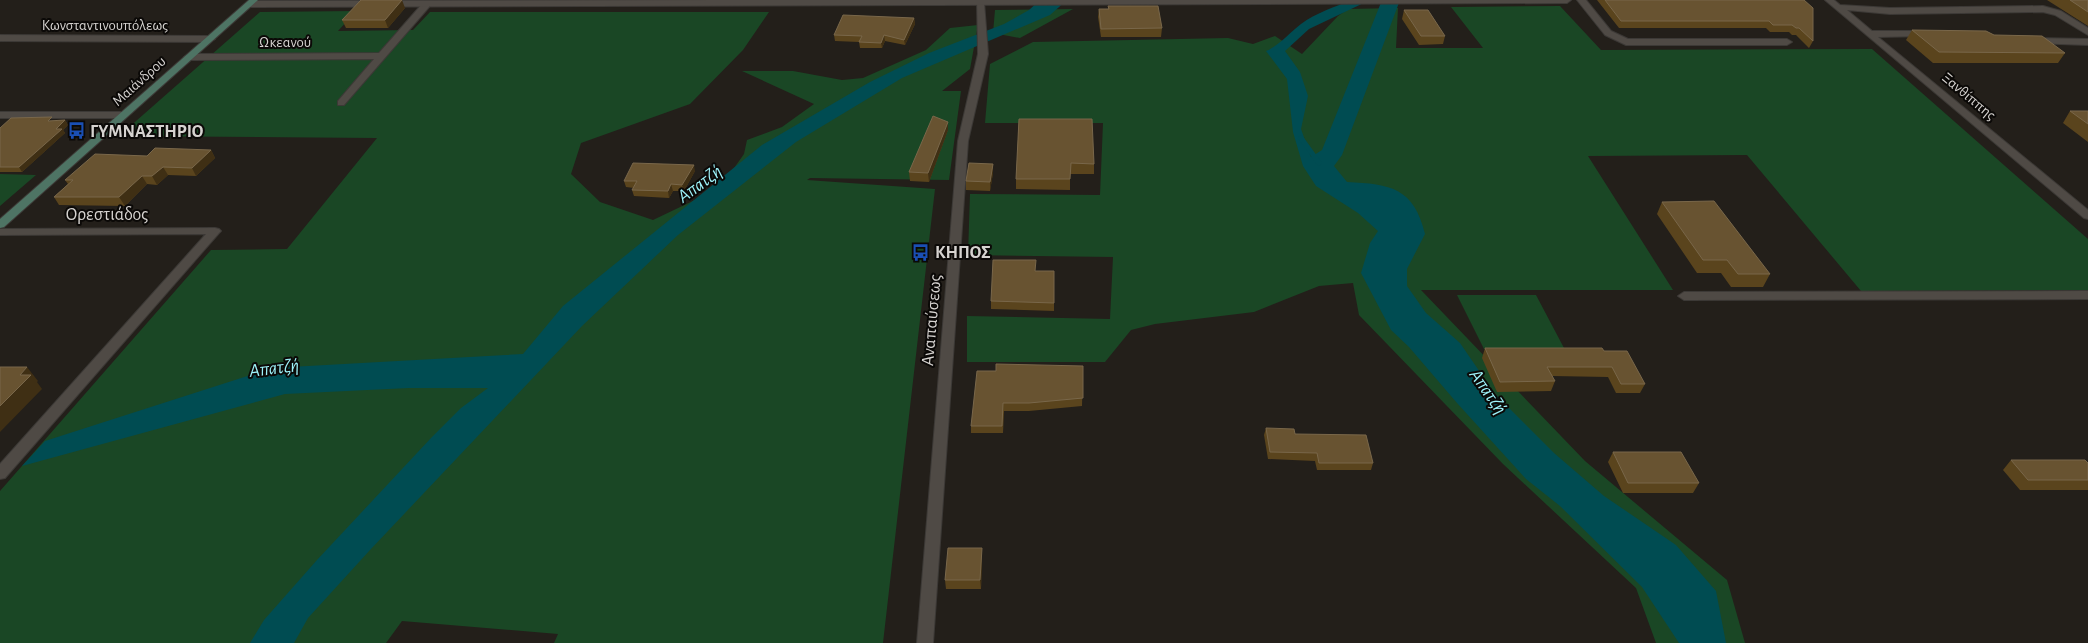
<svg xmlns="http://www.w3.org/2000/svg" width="2088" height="643" viewBox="0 0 2088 643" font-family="'Alegreya Sans',sans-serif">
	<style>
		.green { fill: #1a4725 }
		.water { fill: #004c52 }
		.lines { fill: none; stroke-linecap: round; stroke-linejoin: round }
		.stream { stroke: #004c52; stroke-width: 5 }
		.service-casing { stroke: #3c3936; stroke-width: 2 }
		.minor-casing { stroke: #3c3936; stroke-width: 2 }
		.tertiary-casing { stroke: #3c3936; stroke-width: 2 }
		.secondary-casing { stroke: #3c3936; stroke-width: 2 }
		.service { fill: #4f4a45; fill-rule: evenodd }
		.minor { fill: #4f4a45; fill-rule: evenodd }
		.tertiary { fill: #4f4a45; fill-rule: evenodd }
		.secondary { fill: #4e7464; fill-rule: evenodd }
		.wall { fill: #5a441d }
		.shaded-wall { fill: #3f2f14 }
		.building { fill: #685331; stroke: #79674a }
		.labels { text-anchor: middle; stroke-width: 4; stroke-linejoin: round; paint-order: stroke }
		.far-street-label { font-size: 15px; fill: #d6d3d0; stroke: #0b0907 }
		.poi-label { font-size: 18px; font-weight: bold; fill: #d6d3d0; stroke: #0b0907; text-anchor: start }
		.street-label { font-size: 18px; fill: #d6d3d0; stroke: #0b0907 }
		.water-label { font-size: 19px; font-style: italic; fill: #9ef3fa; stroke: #0b0907 }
	</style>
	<rect width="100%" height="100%" fill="#231f1a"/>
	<!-- green -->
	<path class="green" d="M1560,6L1601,50L1872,49L2088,239V290L1861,291L1747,155L1588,156L1673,290H1421L1585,461L1727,580L1745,643H1656L1636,588L1503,464L1359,315L1353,283L1319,286L1254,312L1155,324L1131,330L1105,362H967V316L1110,319L1113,257L968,255L970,194L1100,195L1103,123H985L990,64L1033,42L1228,38L1253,44L1275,36L1302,54L1338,16L1348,9L1398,8L1396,48H1483L1451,7Z
		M1073,9L1020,38L993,33L995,10Z
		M356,11L338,31L413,30L430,12H769L743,50L690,104L581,143L571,174L600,202L653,220L720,188L744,154L747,140L782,127L814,104L742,71H793L842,80L863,78L926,50L950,28L978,25L970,69L942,91H961L949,180L810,178L807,180L935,189L883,643H554L558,634L402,621L386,643H0V491L211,250L287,249L377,138L119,136L260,12Z
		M0,174L36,175L0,206Z
		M1457,295H1536L1564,348L1484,349Z"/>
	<!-- water -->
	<path class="water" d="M1040,0H1067L1050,15L902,78L796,142L678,235L582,326L370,550L308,618L294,643H250L264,620L317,560L431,438L461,408L488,388H409L285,394L22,466L45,441L272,368L523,354L563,306L762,145L870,82L929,53L1004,24L1029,10Z
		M1352,0H1370L1309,29L1285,51L1300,72L1308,96L1301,129L1311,157L1322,150L1382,0H1400L1342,155L1334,166L1347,182C1391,184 1414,188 1425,234L1407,269V286L1426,313L1460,343L1495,394L1554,453L1604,496L1676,545L1716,591L1726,643H1679L1642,587L1560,506L1526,479L1457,403L1409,347L1391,330L1361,273L1370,243L1378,231L1358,213L1316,186L1303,166L1293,132L1287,79L1266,51C1280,45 1289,33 1301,24C1316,13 1334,7 1352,0Z"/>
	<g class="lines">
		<!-- stream -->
		<path class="stream" d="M1301,138L1319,163"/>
		<defs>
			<path id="service" d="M1577,0H1586L1611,31L1628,39H1787L1792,42L1787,45H1626L1605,35Z
				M2088,291V299L1684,300L1678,296L1684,292Z"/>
			<path id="minor" d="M977,0L984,2L988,54L968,141L933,643H917L958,141L978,54Z
				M1825,0H1834L1840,5L1890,8L2043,6L2061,11L2088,28V35L2055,15L2043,12L1890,14L1847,10L1872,31H1929L1930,33L1926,36L1878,37L2088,210V219L2084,218Z
				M426,2L429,3V7L344,105H338V101L374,59L189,60L184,57L189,54L379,53L423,3Z
				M0,35L210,36L215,39L210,42L0,41Z
				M2033,38L2088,39V45L2030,43L2028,41Z
				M215,228L219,229L221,231L219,233L5,478L0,479V464L206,234L0,235V229Z"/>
			<path id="tertiary" d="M721,0H1571L1567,3L250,7L246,4L250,1Z
				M0,112H124L129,115L124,118H0Z"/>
			<path id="secondary" d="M249,0H258L4,227L0,228V219Z"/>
		</defs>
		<!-- service casing -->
		<use href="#service" class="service-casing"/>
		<!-- minor casing -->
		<use href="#minor" class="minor-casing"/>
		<!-- tertiary casing -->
		<use href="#tertiary" class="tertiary-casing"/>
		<!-- secondary casing -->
		<use href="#secondary" class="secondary-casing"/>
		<!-- service -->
		<use href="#service" class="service"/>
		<!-- minor -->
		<use href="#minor" class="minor"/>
		<!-- tertiary -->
		<use href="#tertiary" class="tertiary"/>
		<!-- secondary -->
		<use href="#secondary" class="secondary"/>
	</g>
	<!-- wall -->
	<path class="wall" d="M1597,0H1804L1813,41L1809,48L1796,35H1792L1789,32H1770L1766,28H1619Z
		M2047,0H2088V26Z
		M1108,6L1162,28L1161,37H1101L1098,17L1099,9H1108Z
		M405,8L388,28H346L342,20Z
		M1404,10L1445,36L1443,44L1419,45L1402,19Z
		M914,18L915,24L905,45L885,41L882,48H860L859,42L835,41L834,35Z
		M1912,30L1994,35L2065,53L2058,63H1933L1906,40Z
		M2070,111H2088V142L2063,123Z
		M1019,119L1094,164V174H1070V190L1016,189V179Z
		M65,120L68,125L63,130L65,133L22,172H0V128L54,121Z
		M948,130L929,182L910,181L909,172Z
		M211,150L215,158L196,176L168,175L157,185L147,184L125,206L59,205L54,197L68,184L65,180L147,156Z
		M993,164V173L990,191L966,190V181Z
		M695,171L684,191H673L669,198L634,196L632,190L634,188L626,187L624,181Z
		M1662,202L1770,274L1763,287H1731L1721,273H1697L1657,214Z
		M1054,271V311L991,309V301Z
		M1485,348L1604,351L1645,384L1640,393H1616L1608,377L1552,376L1555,381L1551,391L1497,392L1482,358Z
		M1083,366L1082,406L1029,411H1004L1003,433H971V426L996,371Z
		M1266,428L1295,434L1373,463L1371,470H1317L1315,461L1268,459L1264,435Z
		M1613,452L1699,483L1693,493H1623L1608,462Z
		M2011,460L2088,463V490H2020L2003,470Z
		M982,548V557L981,589H946L945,580Z"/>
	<!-- shaded-wall -->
	<path class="shaded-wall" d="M402,0L405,8L388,28L385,20Z
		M914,18L915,24L905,45L904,40Z
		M884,35L885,41L882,48L881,43Z
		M65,120L68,125L63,130L65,133L22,172L19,167L56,129Z
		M948,122V130L929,182L928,173Z
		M211,150L215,158L196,176L192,168Z
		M993,164V173L990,191V182Z
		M694,165L695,171L684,191L682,185Z
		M163,167L168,175L157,185L152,176Z
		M142,176L147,184L125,206L119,197Z
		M671,184L673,191L669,198L668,191Z
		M27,367L38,381L37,382L42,389L0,432V406L20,375Z
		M982,548V557L981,589L980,580Z"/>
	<!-- building -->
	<path class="building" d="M361,0H402L385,20H342Z
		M1605,0H1804L1813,8V41L1799,28H1796L1792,25H1773L1769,21H1621Z
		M2070,0H2088V12Z
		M1108,6H1158L1162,28L1101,29L1099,9H1109Z
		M1404,10H1428L1445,36H1421Z
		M843,15L914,18L904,40L884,35L881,43L859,42L862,36L834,35Z
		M1912,30L1986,31L1994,35L2042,36L2065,53L1939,52Z
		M2070,111H2088V124Z
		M933,116L948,122L928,173L909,172Z
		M52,117L48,121L65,120L56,129H62L19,167H0V128L11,118Z
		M1019,119H1092L1094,164L1071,163L1070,179H1016Z
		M155,148L211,150L192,168L163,167L152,176H142L119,197H54L73,180H65L95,154L147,156Z
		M633,163L694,165L682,185L671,184L668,191L632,190L637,181H624Z
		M969,163L993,164L990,182L966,181Z
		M1714,201L1770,274H1738L1727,260H1703L1662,202Z
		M993,260H1036L1035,271H1054V303L991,301Z
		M1485,348H1602L1604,351H1627L1645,384H1621L1612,367H1547L1555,381L1500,382Z
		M996,364L1083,366V398L1029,403H1003L1002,426H971L977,371H996Z
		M0,367H27L20,375H31L0,406Z
		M1266,428L1294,429L1295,434L1366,435L1373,463H1319L1317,453L1270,452Z
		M1613,452H1681L1699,483H1628Z
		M2011,460H2085L2088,463V480H2028Z
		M948,548H982L980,580H945Z"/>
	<!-- icons -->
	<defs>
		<symbol id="bus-bare" viewBox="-9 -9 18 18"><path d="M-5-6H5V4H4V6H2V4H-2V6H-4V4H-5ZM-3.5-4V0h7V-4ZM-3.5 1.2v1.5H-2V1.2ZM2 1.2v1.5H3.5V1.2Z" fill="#1a4fb4" stroke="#0b0907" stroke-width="2.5" paint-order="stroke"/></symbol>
	</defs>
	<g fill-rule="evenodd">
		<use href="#bus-bare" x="64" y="118" width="25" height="25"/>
		<use href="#bus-bare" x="908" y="240" width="25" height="25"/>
	</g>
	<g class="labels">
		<!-- far-street labels -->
		<g class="far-street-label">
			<text x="105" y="30">Κωνσταντινουπόλεως</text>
			<text x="285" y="47">Ωκεανού</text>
			<text transform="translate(139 81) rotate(-42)" y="5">Μαιάνδρου</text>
			<text transform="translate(1969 96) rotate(40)" y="5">Ξανθίππης</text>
		</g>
		<!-- poi labels -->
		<g class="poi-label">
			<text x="90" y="137">ΓΥΜΝΑΣΤΗΡΙΟ</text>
			<text x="935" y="258">ΚΗΠΟΣ</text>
		</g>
		<!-- street labels -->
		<g class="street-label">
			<text x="107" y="220">Ορεστιάδος</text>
			<text transform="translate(931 320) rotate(-85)" y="6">Αναπαύσεως</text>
		</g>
		<!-- water labels -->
		<g class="water-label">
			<text transform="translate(699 183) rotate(-36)" y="7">Απατζή</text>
			<text transform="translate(274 367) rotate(-7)" y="7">Απατζή</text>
			<text transform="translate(1489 391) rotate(55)" y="7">Απατζή</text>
		</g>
	</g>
</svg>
